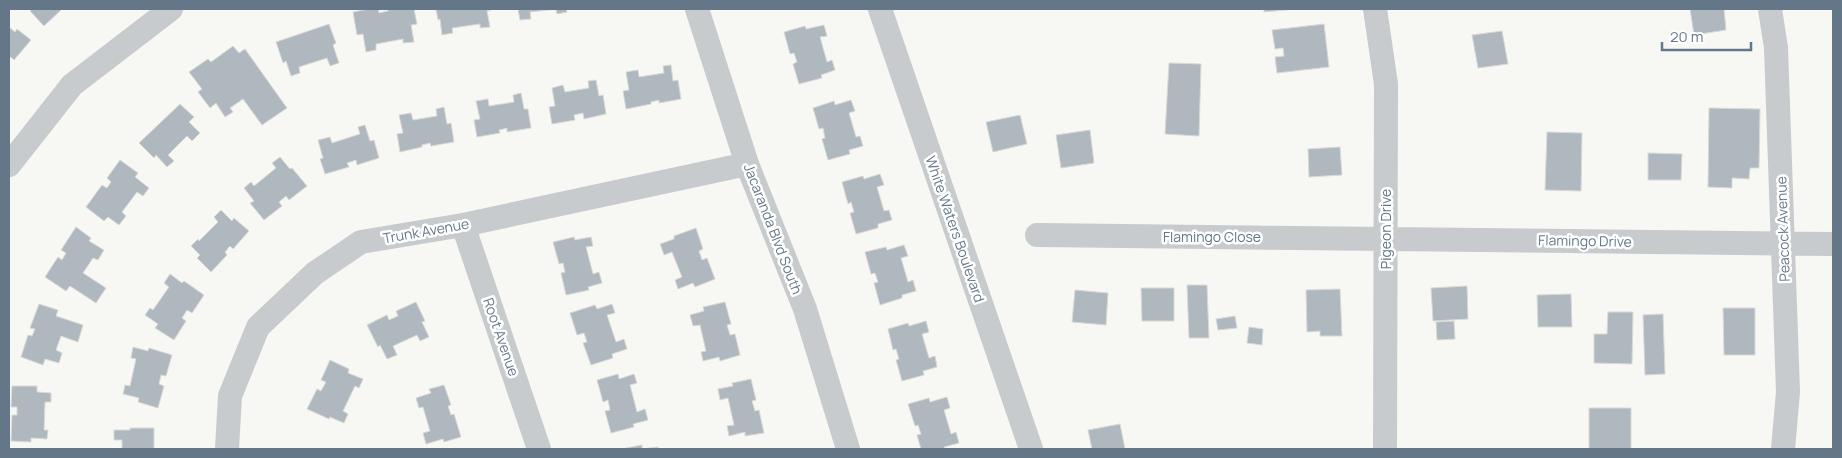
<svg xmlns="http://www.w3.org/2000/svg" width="1842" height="458" viewBox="0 0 1842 458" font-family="Manrope,sans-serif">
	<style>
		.building { fill: #afb8be; stroke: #d9d9d6 }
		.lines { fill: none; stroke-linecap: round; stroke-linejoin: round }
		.minor { stroke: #c7cbce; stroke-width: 24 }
		.labels { text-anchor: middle; stroke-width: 5; stroke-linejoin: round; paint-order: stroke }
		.street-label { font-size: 14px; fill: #637788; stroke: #fff }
	</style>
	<rect width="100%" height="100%" fill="#f7f7f4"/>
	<!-- building -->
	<path class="building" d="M32,9H59L61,10L44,26L30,11Z
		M369,9H378L379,13L388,11V9H414L417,24L411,25L414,42L403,43V39L376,44V50L366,52L363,34L357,35L353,12Z
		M436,9H491V10L487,11L490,27L480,28V24L452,28L453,33L442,35L440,19L438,20Z
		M518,9H566L567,12L557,14L556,9L530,12L531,19L520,20Z
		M1264,9H1295L1264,12Z
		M1690,9H1724L1726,30L1694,35Z
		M329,24L336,43L333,45L339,63L330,66L327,58L299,67L300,73L291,76L286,61L283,63L276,42Z
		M1324,24L1329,67L1277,73L1275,57L1284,56L1283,48L1275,49L1272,30Z
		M824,25L827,36L820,37L827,62L832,60L835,70L821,75L822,78L799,84L793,64L797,62L794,53L790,54L784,32L805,26L806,29Z
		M9,27L15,32L17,29L31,40L14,60L11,57L9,59Z
		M1502,31L1508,64L1478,68L1472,35Z
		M233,46L239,53L245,49L287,108L262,125L243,99L230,108L233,112L225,117L216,103L210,108L198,92L202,89L189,72L208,59L211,62Z
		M1169,63L1201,64L1199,136L1165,134Z
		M671,65L673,81L678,80L681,99L659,103V100L651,102V104L626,109L623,91L629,90L626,72L638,70L639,77L664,73L663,66Z
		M596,80L599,96L603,95L606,114L584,119L583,113L574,115L575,120L552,124L549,107L555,106L552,88L563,85L565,92L589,88L588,81Z
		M521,93L524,109H528L531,128L507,132V128L499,130L500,133L477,137L474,120L480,119L476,101L488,99L489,106L514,102L513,95Z
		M851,100L855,111L849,113L856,137L860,136L863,146L849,150L850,154L828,160L822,139L825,138L823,128L819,129L813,108L834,101L835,105Z
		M180,104L194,117L189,122L200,133L192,141L187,136L168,155L174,161L167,167L156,155L154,158L139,143Z
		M444,107L447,124L451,123L454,142L431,146L430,143L422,145V147L400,152L397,134L403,133L399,115L411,113L413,120L437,116L436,109Z
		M1709,108L1760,109L1759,168H1750L1749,179L1732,178V188L1708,187Z
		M1020,115L1027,144L993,152L986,122Z
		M365,125L370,141L374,140L379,158L357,165L356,160L347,163L349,167L325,174L320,159L323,158L318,140L330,137L332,143L360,134L358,127Z
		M1090,130L1094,163L1061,168L1056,135Z
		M1547,132L1582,133L1581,191L1545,190Z
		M1340,147L1342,175L1309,177L1308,149Z
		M1648,153L1682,154L1681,180H1648Z
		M280,157L290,169L292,168L307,186L289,200L286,196L279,202L282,206L264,220L250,203L254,201L244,188L251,182L254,186L276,168L272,163Z
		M120,160L138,173L135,177L149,188L143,196L137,192L122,212L126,216L119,225L108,217L104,221L86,207L102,185L107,188L111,182L107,178Z
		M880,174L884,185L877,187L884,211L889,210L892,220L878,224V228L856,234L850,213L854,212L851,202L848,204L842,182L863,176L864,179Z
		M221,210L232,221L234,218L249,231L233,249L230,246L225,252L227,255L211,272L197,258L200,255L191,246L198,239L199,241L218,222L214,217Z
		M76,227L91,238L89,241L104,250L98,260L93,258L83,273L106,288L96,303L70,286L66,291L45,277L58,257L62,260L66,253L61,250Z
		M696,228L703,249L699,251L702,260L707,258L715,279L695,287L693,283L678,289L675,280L682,277L672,252L664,255L660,244L674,239V236Z
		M574,237L575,240L591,237L593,246L586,247L593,274L599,272L602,283L588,287L589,290L566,295L561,273L565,272L563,263L559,264L553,242Z
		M904,245L908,256L901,258L908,282L913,280L916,291L902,295V298L880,305L874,283L878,282L875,273L871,274L865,252L886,247L887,250Z
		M170,274L182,283L184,281L204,295L192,313L187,310L182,318L186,321L174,340L155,328L158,324L145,315L150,308L153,310L169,287L164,283Z
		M1187,285H1207L1209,338H1189Z
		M1467,286L1468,319L1433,321L1431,288Z
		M1141,288H1174V321H1142Z
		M1340,289L1342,336H1320V331L1307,332L1306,290Z
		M1075,290L1108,293L1106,325L1072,322Z
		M1571,294L1572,327H1538L1537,295Z
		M416,302L425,321L422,322L429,337L420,341L417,335L393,346L397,355L387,359L380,345L378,347L367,325L387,315L389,320L398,316L396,311Z
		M725,302L731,324L727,325L730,335L735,334L740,355L720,361L719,357L703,361L701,352L706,351L700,325L693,326L690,315L704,311L703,307Z
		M39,304L58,310L56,316L83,325L78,342L61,336L56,350L62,353L59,363L45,359L43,365L21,357L28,335L32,336L35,329L30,328Z
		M612,304L615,313L607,315L616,342L624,339L627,349L612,354L613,358L591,365L583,343L587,342L584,333L577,335L570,313L595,305L597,309Z
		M1723,308H1755V355H1724Z
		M1608,312H1633L1632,364L1594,363V334H1607Z
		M1663,314L1665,374L1645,375L1643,315Z
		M1235,316L1237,328L1218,330L1216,319Z
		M926,321L929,332L922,334L929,358L935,356L937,367L923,371L924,375L902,381L896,360L899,359L896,349L893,350L888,329L908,323L909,326Z
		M1454,321L1455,339L1437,340L1436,322Z
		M1249,327L1263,329L1262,345L1247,343Z
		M133,347L148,351L149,348L172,355L166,376L161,375L159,384L164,386L158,408L138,402L139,398L123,394L125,385L130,386L136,359L131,358Z
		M330,360L349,369L348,373L363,379L359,388L355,386L343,411L348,414L344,423L330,417L329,419L307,409L317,389L321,391L326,382L321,380Z
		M618,374L619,379L634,374L637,383L630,385L637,412L645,409L648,420L633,424L634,427L611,433L605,411L610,410L608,400L603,402L597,380Z
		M751,379L756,400L752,401L755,411L759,410L764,433L745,436V432L729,436L727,426L734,425L728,398L720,400L718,389L733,386L732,383Z
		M444,385L451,405L448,406L451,415L454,414L461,437L444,442L443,439L426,444L423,433L430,431L423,407L419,408L416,398L431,393L429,389Z
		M12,386H37V392L51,393V402H45L44,430H48L47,439L31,438V442L11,441L12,415H17V407H11Z
		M947,397L950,408L944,410L951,434L956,432L959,443L944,447L945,449H921L917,435L921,434L918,425L915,426L908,404L929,398L930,402Z
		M1589,408H1631V449H1589Z
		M1120,424L1125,449H1092L1088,430Z
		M130,428H154V449H122V440H114V430H130Z
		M642,445V449L658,447V449H621Z"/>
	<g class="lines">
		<!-- minor -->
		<path class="minor" d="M697,9L747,164L805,309L848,449
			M880,9L1031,449
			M1375,9L1386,84L1385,449
			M1770,9L1776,48L1788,392L1783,449
			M9,165L72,85L171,9
			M463,225L539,449
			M1037,235L1833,244
			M227,449L230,396L258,327L315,273L361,242L463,225L747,164"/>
	</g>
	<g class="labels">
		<!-- street labels -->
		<g class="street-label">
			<text transform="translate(773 229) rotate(69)" y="5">Jacaranda Blvd South</text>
			<text transform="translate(955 229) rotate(71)" y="5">White Waters Boulevard</text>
			<text transform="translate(1386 229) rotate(-90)" y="5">Pigeon Drive</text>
			<text transform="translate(1783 229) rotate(-92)" y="5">Peacock Avenue</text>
			<text transform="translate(426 231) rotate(-10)" y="5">Trunk Avenue</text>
			<text x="1212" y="242">Flamingo Close</text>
			<text transform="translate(1585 241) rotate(1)" y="5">Flamingo Drive</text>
			<text transform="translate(501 337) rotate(71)" y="5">Root Avenue</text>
		</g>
	</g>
	<!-- border -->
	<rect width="1842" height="458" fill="none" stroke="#637788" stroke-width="20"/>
	<!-- scale -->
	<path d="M1662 42v8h89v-8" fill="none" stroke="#637788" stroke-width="2.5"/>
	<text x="1670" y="42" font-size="15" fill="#637788" stroke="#ffffff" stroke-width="4" paint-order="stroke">20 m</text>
</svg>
